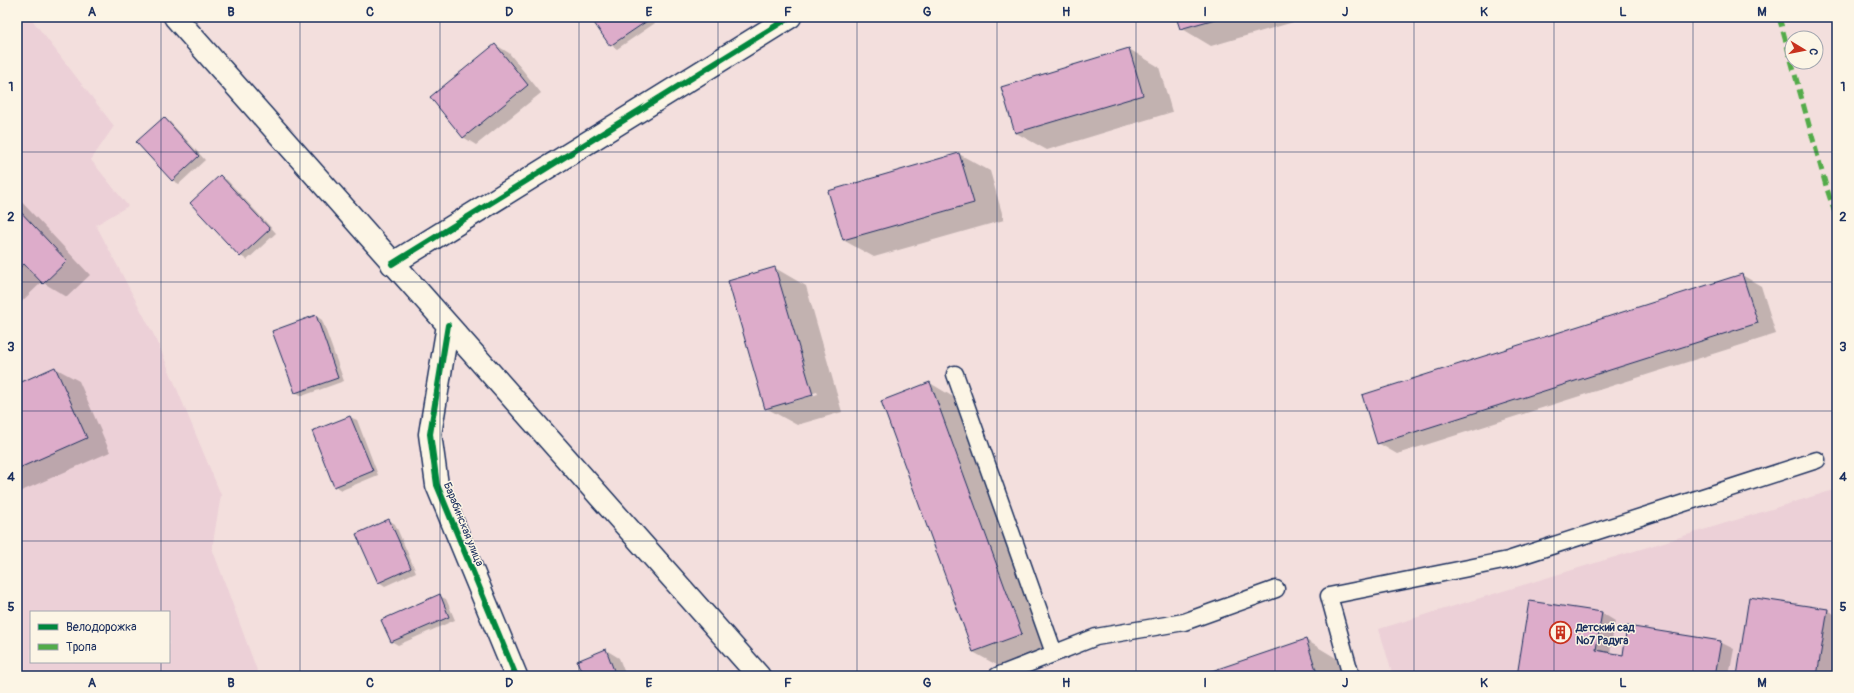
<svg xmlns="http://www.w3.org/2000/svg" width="1854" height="693" viewBox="0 0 1854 693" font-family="Pangolin,sans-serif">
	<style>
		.built { fill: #ecd0d7; fill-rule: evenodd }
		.shadow { fill: #0003; fill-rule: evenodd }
		.building { fill: #ddacca; stroke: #1b2f5e }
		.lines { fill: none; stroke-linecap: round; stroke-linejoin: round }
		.lane-casing { stroke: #1b2f5e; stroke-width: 19 }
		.street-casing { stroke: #1b2f5e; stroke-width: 25 }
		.secondary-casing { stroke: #1b2f5e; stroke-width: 25 }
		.lane { stroke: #fcf5e5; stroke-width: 16 }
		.street { stroke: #fcf5e5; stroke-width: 22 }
		.secondary { stroke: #fcf5e5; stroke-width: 22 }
		.quiet { stroke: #52ab49; stroke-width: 5; stroke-dasharray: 10 5; stroke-linecap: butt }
		.cycleway-casing { stroke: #fcf5e5; stroke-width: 8 }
		.cycleway { stroke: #00873e; stroke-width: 6 }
		.grid { fill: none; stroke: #1b2f5e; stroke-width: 1; stroke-opacity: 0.55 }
		.labels { text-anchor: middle; stroke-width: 3; stroke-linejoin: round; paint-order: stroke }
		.street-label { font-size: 11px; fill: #1b2f5e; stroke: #fcf5e5 }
		.poi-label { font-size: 11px; font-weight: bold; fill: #1b2f5e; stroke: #fcf5e5; text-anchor: start }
		.neatline { fill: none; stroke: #1b2f5e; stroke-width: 1.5 }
		.grid-label { font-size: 13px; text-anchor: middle; font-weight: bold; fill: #1b2f5e }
	</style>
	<rect width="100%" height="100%" fill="#f3dfdd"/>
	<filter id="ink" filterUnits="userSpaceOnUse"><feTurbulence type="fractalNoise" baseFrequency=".025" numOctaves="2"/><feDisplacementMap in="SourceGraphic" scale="8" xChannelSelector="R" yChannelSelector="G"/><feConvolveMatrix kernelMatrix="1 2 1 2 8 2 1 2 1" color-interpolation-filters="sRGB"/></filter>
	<g filter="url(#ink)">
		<!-- built -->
		<path class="built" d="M17,17H30L114,126L91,160L128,206L96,225L157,341L221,495L212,548L259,676H17ZM31,612H169V662H31Z
			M1837,489V676H1393L1379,629Z"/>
		<!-- shadow -->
		<path class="shadow" d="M592,17H664L617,49L611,45Z
			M1177,17H1311L1211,46L1181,28Z
			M496,45L509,53L541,93L476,145L463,137Z
			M1129,49L1159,67L1172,112L1047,150L1016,133L1003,87Z
			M164,118L170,122L205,160L179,184L172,180Z
			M959,154L990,171L1004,220L874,257L843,240Z
			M220,176L227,180L276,233L247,260L241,256L191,203Z
			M17,197L90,275L67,297L42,282L17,306Z
			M775,268L806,286L842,412L797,425L766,408ZM817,392L818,394L788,403V401Z
			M1742,275L1761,286L1776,334L1397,454L1378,443Z
			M316,316L322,320L344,381L302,396L296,392Z
			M55,368L79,381L110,452L17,493V385Z
			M930,383L960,401L1052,651L1004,669L973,652Z
			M350,417L357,420L378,475L342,490L335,486Z
			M389,520L395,524L416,572L385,586L379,582Z
			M439,596L446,599L455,620L398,645L391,641Z
			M1828,610L1837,616V642L1832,676H1738Z
			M1602,613L1615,621L1610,654L1624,656L1720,642L1734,649L1729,676H1518Z
			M1306,640L1336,658L1342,676H1200Z
			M606,650L619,658L626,676H584Z"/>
		<!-- building -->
		<path class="building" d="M590,17H653L610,46Z
			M1176,17H1222L1180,29Z
			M495,44L528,85L463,138L430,97Z
			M1129,48L1143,95L1015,133L1001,87Z
			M164,117L199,156L172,181L136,142Z
			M959,153L974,203L843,240L828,191Z
			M220,175L270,229L240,257L190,203Z
			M17,208L67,261L43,284L24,264L17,270Z
			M775,267L813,395L765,409L728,281Z
			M1742,274L1758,323L1377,444L1362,395Z
			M316,315L338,378L295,393L272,331Z
			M55,367L87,438L17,469V384Z
			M930,382L1022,634L973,652L881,401Z
			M350,416L373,471L334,487L312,431Z
			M389,519L411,568L378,583L356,534Z
			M440,594L449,617L391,642L381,620Z
			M1749,597L1828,609L1817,676H1737Z
			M1529,601L1602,612L1596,650L1623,655L1627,626L1721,641L1715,676H1517Z
			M1306,639L1318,676H1197Z
			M606,649L616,676H583L577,661Z"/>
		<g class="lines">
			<defs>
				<path id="lane" d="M955,374L1054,653
					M997,676L1096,637L1184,622L1276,589
					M1351,676L1329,596L1508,560L1817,460"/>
				<path id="street" d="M392,264L790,17"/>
				<path id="secondary" d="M175,17L759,676
					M448,325L430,434L437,485L516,676"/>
			</defs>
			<!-- lane casing -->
			<use href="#lane" class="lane-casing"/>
			<!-- street casing -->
			<use href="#street" class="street-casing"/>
			<!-- secondary casing -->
			<use href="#secondary" class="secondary-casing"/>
			<!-- lane -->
			<use href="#lane" class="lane"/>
			<!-- street -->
			<use href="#street" class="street"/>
			<!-- secondary -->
			<use href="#secondary" class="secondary"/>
			<!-- quiet -->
			<path class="quiet" d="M1779,17L1826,186L1837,219"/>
			<defs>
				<path id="cycleway" d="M392,264L790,17
					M448,325L430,434L437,485L516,676"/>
			</defs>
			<!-- cycleway casing -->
			<use href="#cycleway" class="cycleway-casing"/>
			<!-- cycleway -->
			<use href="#cycleway" class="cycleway"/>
		</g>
	</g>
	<!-- grid -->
	<path class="grid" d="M161,17V612M300,17V676M440,17V676M579,17V676M718,17V676M857,17V676M997,17V676M1136,17V676M1275,17V676M1414,17V676M1554,17V676M1693,17V676M17,152H1837M17,282H1837M17,411H1837M17,541H1837M161,662V676"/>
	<!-- icons -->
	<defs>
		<symbol id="building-ring" viewBox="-11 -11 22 22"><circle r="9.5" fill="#fcf5e5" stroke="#c8321e" stroke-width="1.5"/><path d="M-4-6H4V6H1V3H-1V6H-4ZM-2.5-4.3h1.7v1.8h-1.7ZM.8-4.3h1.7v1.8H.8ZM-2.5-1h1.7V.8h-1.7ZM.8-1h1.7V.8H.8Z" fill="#c8321e"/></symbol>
	</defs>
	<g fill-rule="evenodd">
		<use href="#building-ring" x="1548" y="620" width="25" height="25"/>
	</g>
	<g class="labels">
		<!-- street labels -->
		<g class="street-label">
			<text transform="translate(464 524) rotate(68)" y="4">Барабинская улица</text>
		</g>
		<!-- poi labels -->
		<g class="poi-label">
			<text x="1576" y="631">Детский сад<tspan x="1576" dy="13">№7 Радуга</tspan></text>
		</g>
	</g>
	<!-- margin -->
	<rect width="1854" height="693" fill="none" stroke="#fcf5e5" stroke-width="44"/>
	<!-- legend -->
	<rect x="30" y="611" width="140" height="52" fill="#fcf5e5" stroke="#a2a6af"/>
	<rect x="38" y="624" width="20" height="6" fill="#00873e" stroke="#a2a6af"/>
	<text x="66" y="631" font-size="12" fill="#1b2f5e">Велодорожка</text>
	<rect x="38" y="644" width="20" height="6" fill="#52ab49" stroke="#a2a6af"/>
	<text x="66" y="651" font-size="12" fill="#1b2f5e">Тропа</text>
	<!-- north arrow -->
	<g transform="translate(1804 50) rotate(100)"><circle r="19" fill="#fcf5e5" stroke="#a2a6af"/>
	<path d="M0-3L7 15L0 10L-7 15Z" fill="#c8321e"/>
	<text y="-6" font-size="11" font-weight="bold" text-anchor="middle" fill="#1b2f5e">С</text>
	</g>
	<rect x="22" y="22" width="1810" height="649" class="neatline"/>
	<g class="grid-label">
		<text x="92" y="16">A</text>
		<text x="231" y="16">B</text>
		<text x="370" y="16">C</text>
		<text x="509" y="16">D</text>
		<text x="649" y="16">E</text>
		<text x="788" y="16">F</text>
		<text x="927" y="16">G</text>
		<text x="1066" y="16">H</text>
		<text x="1205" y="16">I</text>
		<text x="1345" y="16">J</text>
		<text x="1484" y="16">K</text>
		<text x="1623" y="16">L</text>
		<text x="1762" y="16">M</text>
		<text x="11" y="91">1</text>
		<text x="1843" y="91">1</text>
		<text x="11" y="221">2</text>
		<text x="1843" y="221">2</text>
		<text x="11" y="351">3</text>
		<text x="1843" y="351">3</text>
		<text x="11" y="481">4</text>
		<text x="1843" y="481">4</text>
		<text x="11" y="611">5</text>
		<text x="1843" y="611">5</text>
		<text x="92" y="687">A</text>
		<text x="231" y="687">B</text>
		<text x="370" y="687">C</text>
		<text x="509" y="687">D</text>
		<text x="649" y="687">E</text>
		<text x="788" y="687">F</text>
		<text x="927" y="687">G</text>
		<text x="1066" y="687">H</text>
		<text x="1205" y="687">I</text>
		<text x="1345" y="687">J</text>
		<text x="1484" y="687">K</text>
		<text x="1623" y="687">L</text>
		<text x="1762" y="687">M</text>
	</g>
</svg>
